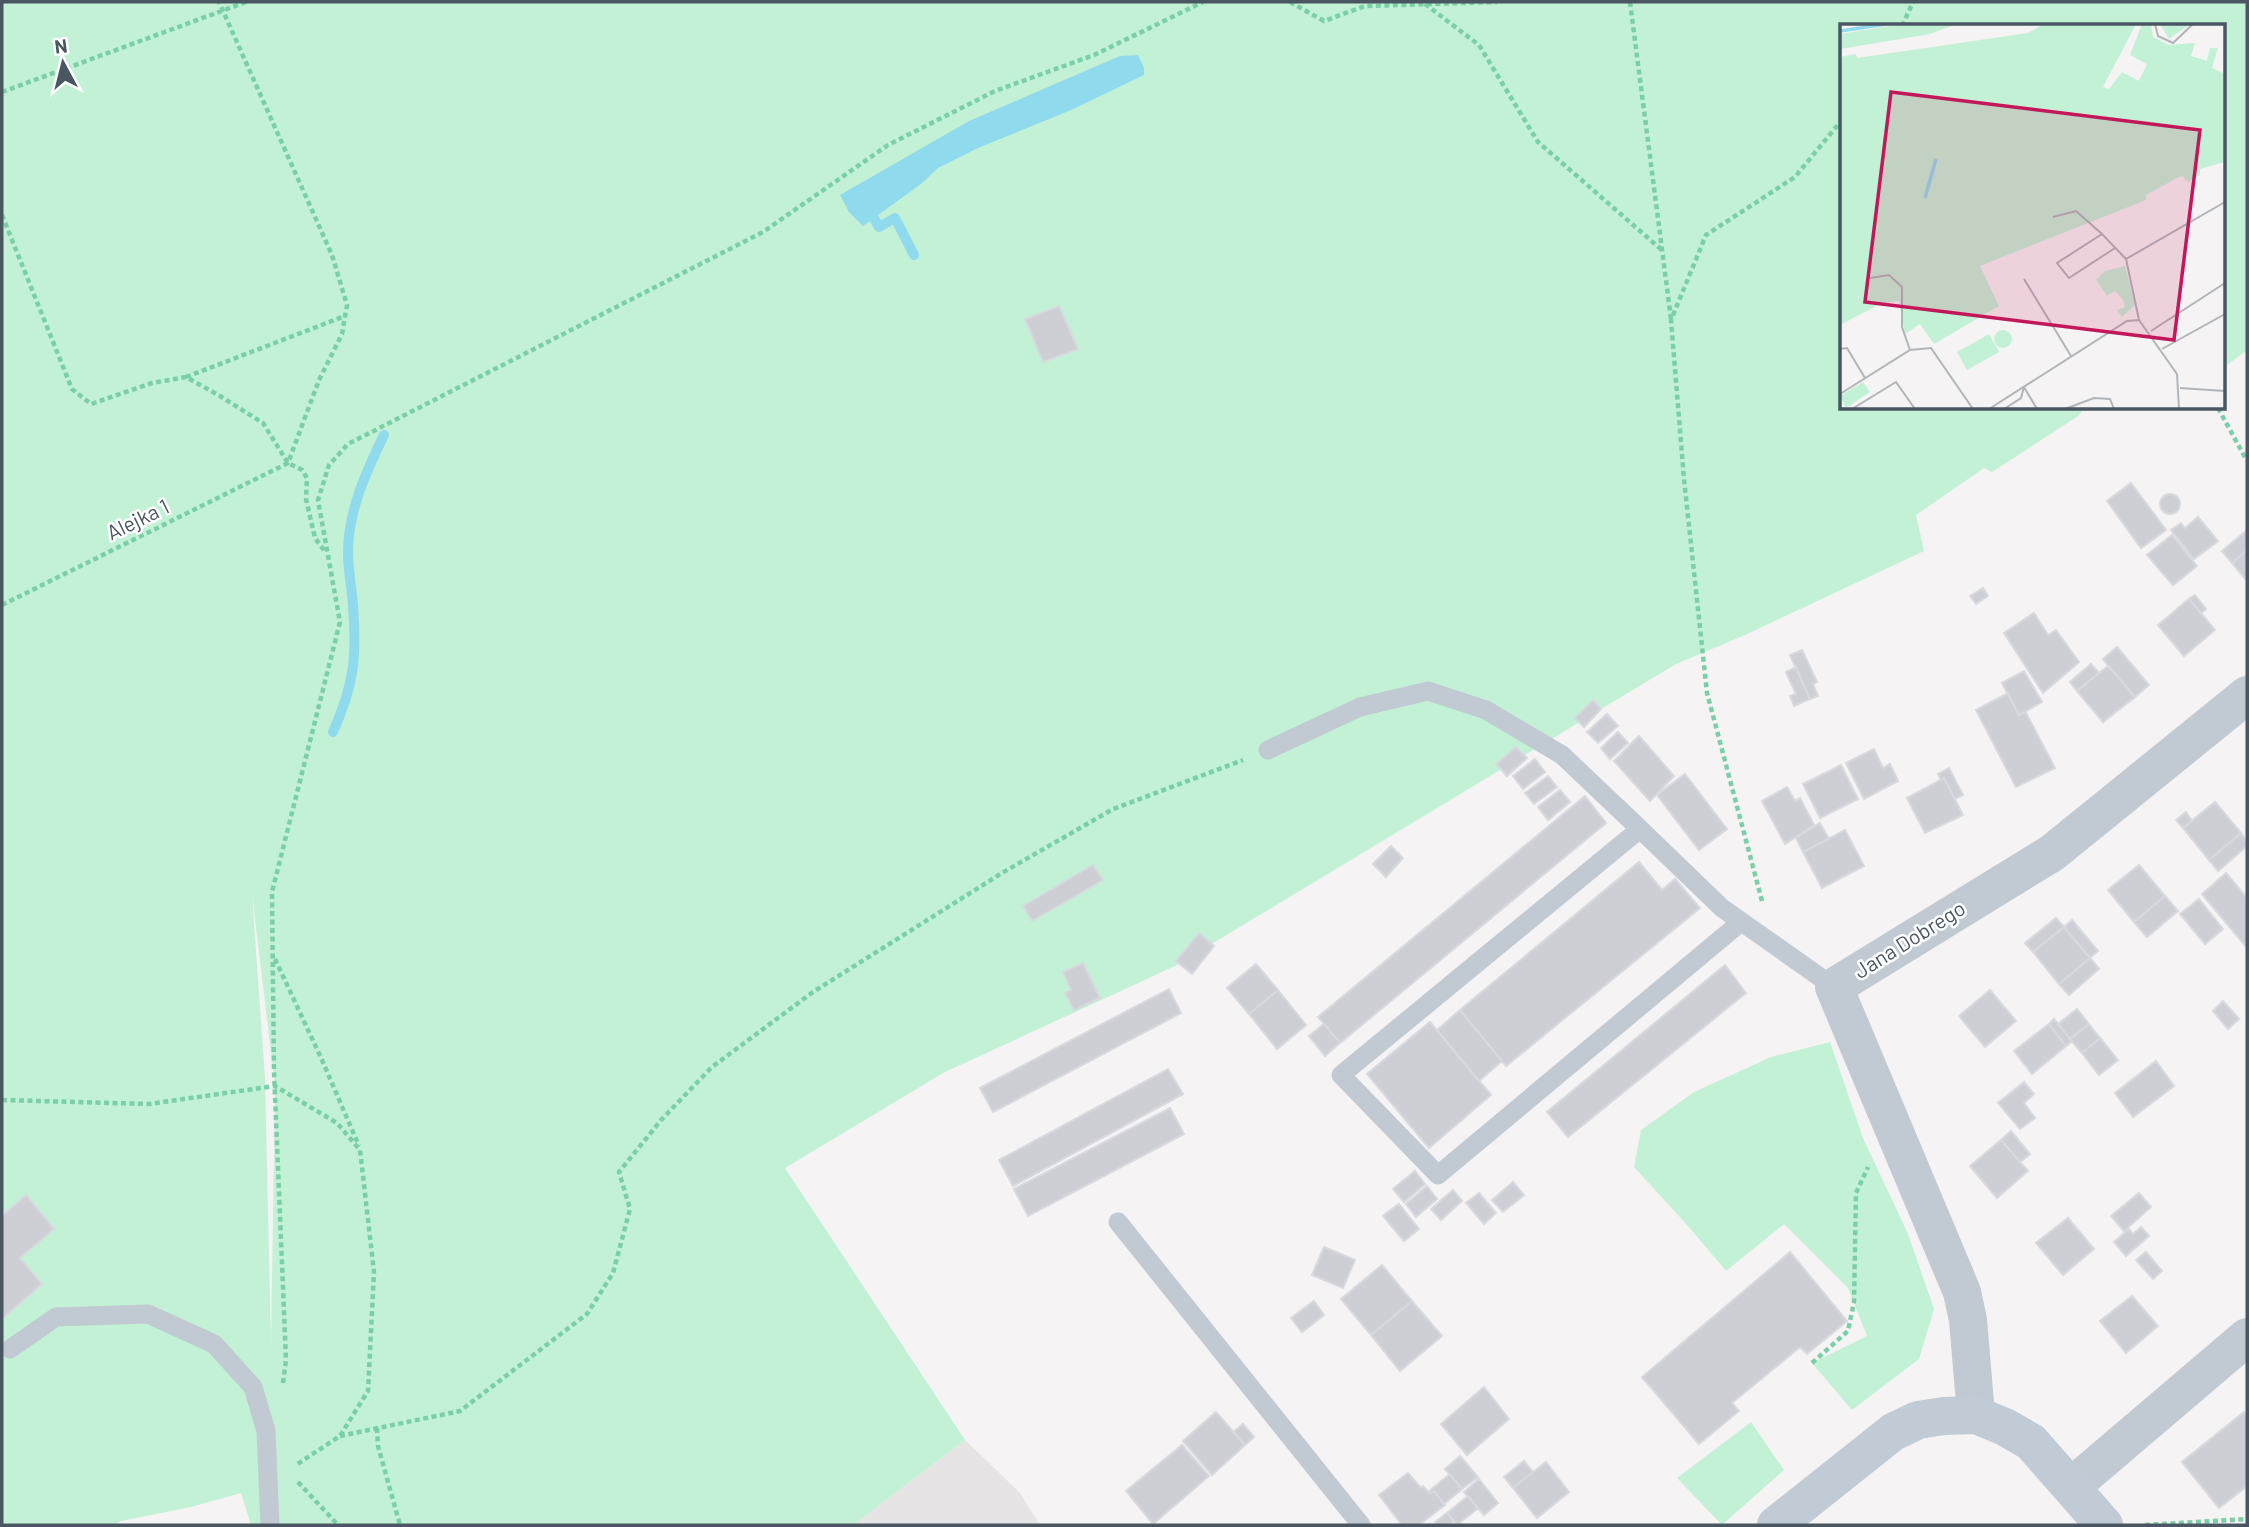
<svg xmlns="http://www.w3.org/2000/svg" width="2249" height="1527" viewBox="0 0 2249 1527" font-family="Barlow,sans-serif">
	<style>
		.education { fill: #e6e4e5 }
		.green { fill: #c3f1d5; fill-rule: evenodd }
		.water { fill: #90daee }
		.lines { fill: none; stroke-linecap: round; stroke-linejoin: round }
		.stream { stroke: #90daee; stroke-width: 10 }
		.building { fill: #cdcfd5; stroke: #d7d9de; stroke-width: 2 }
		.path { stroke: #7ad0a6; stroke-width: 4.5; stroke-dasharray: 5 3.5; stroke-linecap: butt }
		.lane { stroke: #c1cad2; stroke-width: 19 }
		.street { stroke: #c1cad2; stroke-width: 38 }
		.secondary { stroke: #c1cbd6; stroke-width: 38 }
		.labels { text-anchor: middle; stroke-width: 5; stroke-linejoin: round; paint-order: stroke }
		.street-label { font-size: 21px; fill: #4a5661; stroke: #fff }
		.inset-river { fill: none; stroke: #90daee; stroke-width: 3.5 }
		.inset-road { fill: none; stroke: #b1b4b9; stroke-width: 2 }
		.view { fill: #c2185b; fill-opacity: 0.15; stroke: #c2185b; stroke-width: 3.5 }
		.inset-edge { fill: none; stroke: #4a5661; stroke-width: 3.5 }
	</style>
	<rect width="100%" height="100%" fill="#f5f3f3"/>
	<!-- education -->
	<path class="education" d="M965,1440L1020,1493L1040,1525H853Z"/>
	<!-- green -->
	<path class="green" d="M2,2H2247V350L2223,368V26H1841V408H2085L2078,416L1992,472L1984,468L1916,515L1924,551L1745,635L1676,664L1175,966L943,1073L785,1168L965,1440L853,1525H251L241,1493L191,1507L121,1521L114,1525H2ZM252,894L275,1086L271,1345L265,1078Z
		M1830,1042L1863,1138L1908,1234L1934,1309L1919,1359L1852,1410L1812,1363L1867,1336L1848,1288L1784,1224L1726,1271L1688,1226L1634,1167L1641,1130L1694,1092L1771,1057Z
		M1751,1422L1784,1470L1722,1525L1677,1478Z"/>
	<!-- water -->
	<path class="water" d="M1138,55L1144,68V75L1071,110L978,148L938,168L921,184L863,226L849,212L840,195L969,121L1120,56Z"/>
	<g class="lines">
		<!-- stream -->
		<path class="stream" d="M874,218L879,227L895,218L914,255
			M333,732C354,685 357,657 353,606C352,588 348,571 348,553C348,511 366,472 384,435"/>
	</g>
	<!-- building -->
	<path class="building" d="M1059,306L1078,349L1043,362L1025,319Z
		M2131,483L2166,530L2141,548L2107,501Z
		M2160 504a10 10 0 1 1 20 0a10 10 0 1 1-20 0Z
		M2198,517L2218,541L2194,559L2171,530L2181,523L2185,528Z
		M2247,530V550L2232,563L2222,551Z
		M2172,535L2197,566L2173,585L2147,555Z
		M2247,550V581L2232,563Z
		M1983,588L1988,596L1976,604L1970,596Z
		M2195,595L2206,609L2201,613L2189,599Z
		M2189,599L2215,630L2184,656L2158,625Z
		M2034,613L2048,635L2056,630L2079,662L2043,693L2004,633Z
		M2117,647L2149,685L2135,697L2103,659Z
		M1802,650L1817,682L1813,684L1818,696L1810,699L1790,655Z
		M2091,664L2099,673L2077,691L2070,682Z
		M2108,666L2135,697L2103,722L2077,691Z
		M1796,667L1810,699L1794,706L1790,696L1796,694L1786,672Z
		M2024,671L2042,702L2019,715L2002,683Z
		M2008,693L2019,715L2025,711L2055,768L2016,787L1976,710Z
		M1593,700L1601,709L1584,727L1575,718Z
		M1607,714L1618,726L1598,743L1587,732Z
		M1618,732L1628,743L1610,759L1601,748Z
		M1639,736L1674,776L1650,801L1614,761Z
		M1516,747L1527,758L1507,776L1496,764Z
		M1874,749L1883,768L1890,764L1898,781L1864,799L1846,763Z
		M1535,759L1545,772L1523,789L1513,776Z
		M1841,765L1858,799L1820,818L1803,784Z
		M1949,768L1963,795L1955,799L1944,778L1941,780L1938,774Z
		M1685,774L1727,829L1699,850L1657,795Z
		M1548,776L1557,787L1534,804L1525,793Z
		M1944,778L1963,815L1925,833L1907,798Z
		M1787,787L1795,801L1800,798L1814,825L1785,844L1762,801Z
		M1560,790L1570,802L1548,820L1538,807Z
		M1585,796L1606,823L1340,1043L1318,1017Z
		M2215,802L2241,833L2209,860L2183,828Z
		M2186,812L2192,821L2183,828L2176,820Z
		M1820,823L1829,839L1803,852L1796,838Z
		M1845,830L1864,866L1822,888L1803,852Z
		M2241,833L2247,842V846L2218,871L2209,860Z
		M1391,846L1403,858L1386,877L1373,864Z
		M1639,862L1662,890L1675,879L1700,908L1506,1066L1460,1010Z
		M1093,865L1103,880L1032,921L1023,906Z
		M2139,865L2165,896L2134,922L2108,890Z
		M2226,873L2247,898V948L2202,894Z
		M2165,896L2178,911L2147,937L2134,922Z
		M2199,899L2223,929L2205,944L2180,914Z
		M2056,918L2064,927L2033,952L2025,943Z
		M2072,920L2098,951L2090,958L2064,927Z
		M2064,927L2090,958L2059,984L2033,952Z
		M1199,933L1214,946L1192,974L1176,961Z
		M2090,958L2099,969L2069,995L2059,984Z
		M1083,963L1100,998L1074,1010L1065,993L1071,990L1063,972Z
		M1256,964L1278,990L1249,1014L1227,988Z
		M1725,965L1746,993L1568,1137L1547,1112Z
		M1169,989L1181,1013L993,1112L980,1088Z
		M1278,990L1306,1025L1277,1049L1249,1014Z
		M1990,990L2016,1021L1985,1047L1959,1016Z
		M2223,1001L2239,1019L2228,1029L2213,1011Z
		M2077,1009L2089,1024L2070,1039L2058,1024Z
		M1460,1010L1502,1061L1479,1081L1437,1030Z
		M2054,1019L2072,1041L2066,1046L2049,1024Z
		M1430,1022L1491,1095L1429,1148L1367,1074Z
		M1324,1024L1340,1043L1325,1056L1309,1036Z
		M2049,1024L2066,1046L2032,1074L2014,1051Z
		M2089,1024L2100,1038L2082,1053L2070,1039Z
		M2100,1038L2118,1060L2099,1075L2082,1053Z
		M2156,1061L2174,1086L2133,1117L2115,1093Z
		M1168,1069L1183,1094L1013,1186L999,1160Z
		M2024,1082L2034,1094L2024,1103L2035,1118L2020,1129L1998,1103Z
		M1170,1108L1184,1134L1028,1216L1014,1189Z
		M2011,1131L2030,1154L2020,1162L2001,1140Z
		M2001,1140L2028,1171L1997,1198L1970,1166Z
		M1415,1171L1425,1184L1404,1202L1393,1189Z
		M1513,1182L1524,1195L1503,1212L1492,1200Z
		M1427,1186L1437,1199L1416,1217L1406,1204Z
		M1453,1190L1462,1201L1441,1220L1431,1209Z
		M1479,1193L1496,1213L1484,1224L1466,1203Z
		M2139,1193L2151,1207L2124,1231L2111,1216Z
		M26,1195L54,1229L20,1258L42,1284L2,1319V1216Z
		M1399,1204L1419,1229L1404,1241L1383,1216Z
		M2068,1218L2094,1249L2063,1275L2036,1243Z
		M2141,1227L2149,1236L2126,1256L2114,1242L2129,1229L2133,1234Z
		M1324,1247L1355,1260L1343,1288L1312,1275Z
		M1790,1252L1847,1321L1807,1354L1800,1347L1732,1403L1739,1411L1699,1444L1642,1377Z
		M2146,1252L2162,1271L2153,1279L2136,1260Z
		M1382,1265L1412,1301L1371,1335L1341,1299Z
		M2132,1296L2158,1326L2126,1353L2100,1321Z
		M1314,1301L1324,1315L1302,1332L1291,1318Z
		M1412,1301L1442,1336L1400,1371L1371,1335Z
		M1484,1387L1509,1419L1467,1455L1441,1424Z
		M1216,1412L1245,1445L1212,1475L1183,1441Z
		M2244,1412L2247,1416V1486L2219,1508L2182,1462Z
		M1243,1424L1254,1437L1245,1445L1233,1432Z
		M1182,1445L1209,1476L1153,1524L1126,1491Z
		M1460,1456L1478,1477L1462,1489L1445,1469Z
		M1524,1461L1533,1472L1513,1488L1504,1477Z
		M1546,1462L1569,1492L1537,1518L1513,1488Z
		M1408,1473L1421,1488L1423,1486L1430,1494L1434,1491L1445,1505L1419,1525H1402L1379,1495Z
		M1450,1474L1462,1489L1444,1504L1434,1491L1430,1494L1428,1492Z
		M1479,1479L1498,1503L1484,1515L1464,1492Z
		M1468,1496L1478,1508L1457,1525L1447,1513Z
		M1447,1513L1454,1521L1448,1525H1438L1435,1522Z"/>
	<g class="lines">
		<!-- path -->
		<path class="path" d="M1290,2L1324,21L1365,6L1497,2
			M1630,2L1671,319
			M1425,4L1479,45L1538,142L1663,251
			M1902,26L1913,2
			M2,92L246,2
			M2,215L72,389L91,404L152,383L186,377L220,396L263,423L288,463L302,470L307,478L306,499L315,538L326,553
			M186,377L345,316
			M2218,408L2247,461
			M2,605L288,463L319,380L342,334L347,305L332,255L219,2
			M1762,901L1707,693L1684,479L1671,320L1706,235L1795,177L1841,121
			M275,959L322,1060L359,1146
			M2,1100L149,1104L275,1086L337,1123L360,1150L374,1272L368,1391L340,1436L296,1465
			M1812,1363L1848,1331L1854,1302L1856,1193L1868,1167
			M283,1383L286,1360L274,1071L272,892L340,622L318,500L329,465L348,444L763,232L888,145L995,91L1094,55L1203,2
			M377,1428L378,1446L400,1525
			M340,1436L460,1411L587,1314L613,1273L630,1209L619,1172L662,1119L712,1067L813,992L1002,873L1113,809L1243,760
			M298,1482L338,1525
			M2145,1525L2247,1519"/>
		<!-- lane -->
		<path class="lane" d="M1268,750L1360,707L1428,691L1486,710L1562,755L1640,829
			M1741,922L1438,1175L1341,1075L1640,829L1722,908L1834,987
			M1118,1222L1361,1525
			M10,1349L56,1317L148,1314L214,1344L253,1387L266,1431L270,1525"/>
		<!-- street -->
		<path class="street" d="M1976,1415L1968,1320L1962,1292L1834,987L2052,853L2247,695
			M2071,1487L2247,1337"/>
		<!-- secondary -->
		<path class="secondary" d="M1776,1525L1893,1432L1918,1420L1944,1416L1976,1415L2005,1427L2031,1442L2104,1525"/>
	</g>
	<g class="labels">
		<!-- street labels -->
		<g class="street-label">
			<text transform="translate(138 520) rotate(-26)" y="7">Alejka 1</text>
			<text transform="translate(1910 940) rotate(-32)" y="7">Jana Dobrego</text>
		</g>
	</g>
	<!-- overview -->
	<g transform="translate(1840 24)">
		<rect width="385" height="385" fill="#f5f3f3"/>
		<path d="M61,0H117L90,10L0,25V10ZM204,0H296L263,63L269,65L282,48L299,57L307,40L290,31L302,0H311L313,13L329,21L355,19L351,32L367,37L370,24H378L372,44L385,50V138L360,145V151L348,158L342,152L337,154L306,171V176L140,242L159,282L94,320L80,300L65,310L59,277L42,279L0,301V33L16,30L17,34L188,9ZM320,0H350L329,15ZM285,242L295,281L282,293L277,286L285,283L283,276L275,267L267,272L256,256L265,247ZM154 315a9 9 0 1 1 18 0a9 9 0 1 1-18 0ZM149,310L159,328L127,346L117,328ZM23,358L30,368L6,384L0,372Z" fill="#c3f1d5"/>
		<path class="inset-river" d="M0,7L46,0M85,174L96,135"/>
		<path class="inset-road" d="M315,0L318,12L333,19L353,0M213,193L236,187L262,210M275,224L229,254L217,239L262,210L286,235M30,254L49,251L62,263V303L70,326M184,255L231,332M299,296L286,235L385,178M299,296L337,350L339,385M311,307L385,259M0,325L7,324L25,354M322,325L385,290M184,363L197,385M340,364L385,367M0,370L70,326L91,324L133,385M12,385L56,358L75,385M149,385L287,297L299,296M164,385L181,374L184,363M225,385L254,374L270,375L274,385"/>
		<path class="view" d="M51,68L360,106L334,316L25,278Z"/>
		<rect width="385" height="385" class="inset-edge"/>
	</g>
	<!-- border -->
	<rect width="2249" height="1527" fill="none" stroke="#4a5661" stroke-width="7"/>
	<!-- north arrow -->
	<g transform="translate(63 63) rotate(353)" stroke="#ffffff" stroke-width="5" paint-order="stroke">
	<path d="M0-5L12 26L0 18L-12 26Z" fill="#4a5661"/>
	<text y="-10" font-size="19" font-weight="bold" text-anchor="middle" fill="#4a5661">N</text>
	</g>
</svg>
